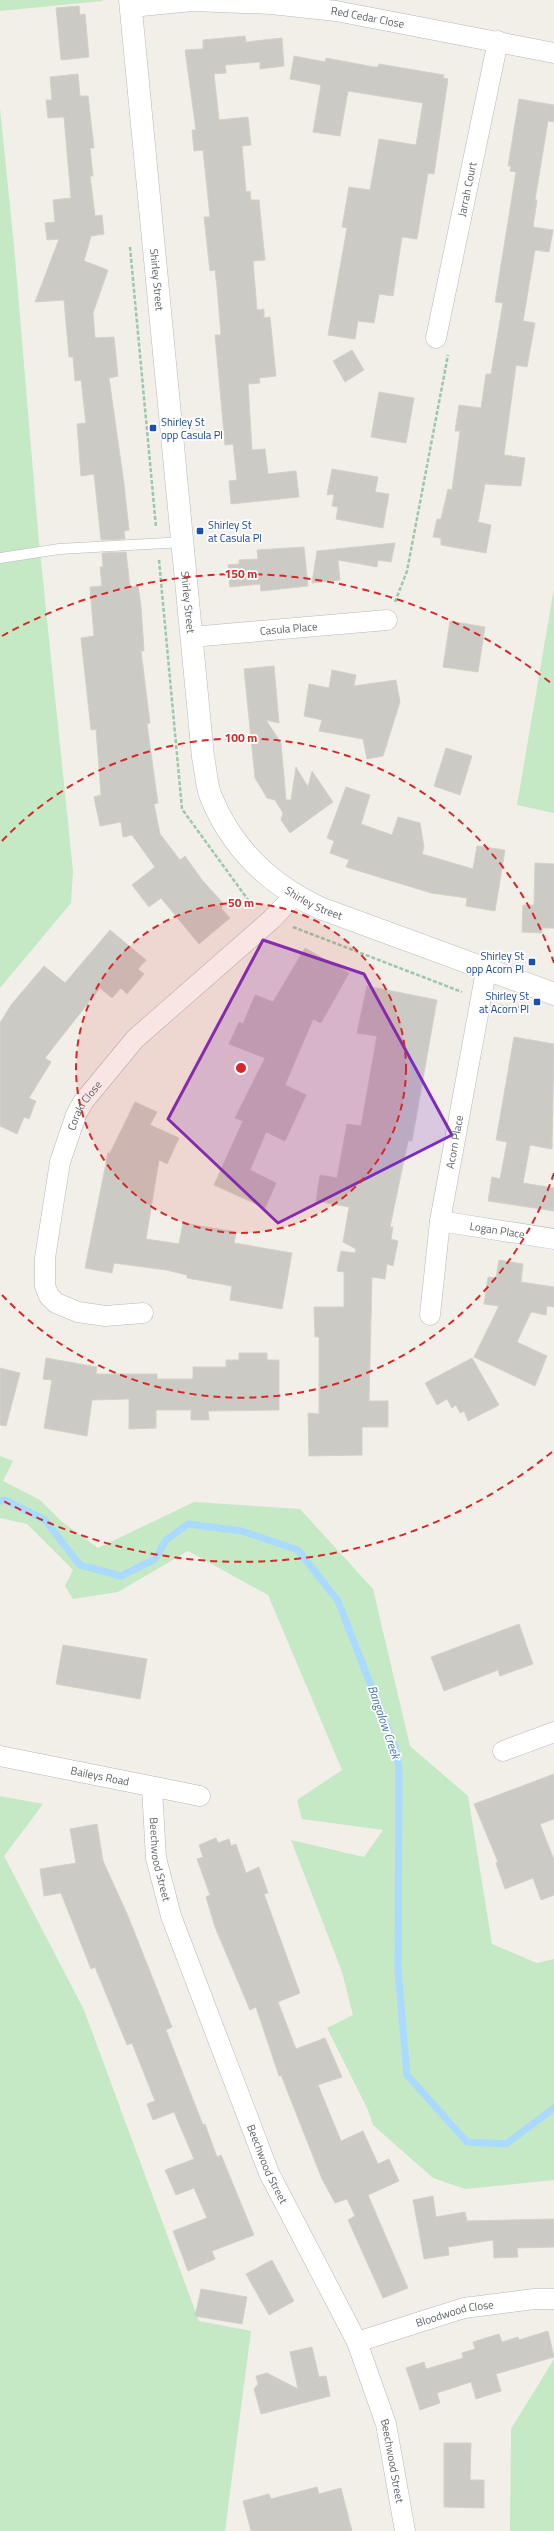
<svg xmlns="http://www.w3.org/2000/svg" width="554" height="2531" viewBox="0 0 554 2531" font-family="'Titillium Web',sans-serif">
	<style>
		.green { fill: #c5e8c5 }
		.lines { fill: none; stroke-linecap: round; stroke-linejoin: round }
		.stream { stroke: #aadaff; stroke-width: 7 }
		.building { fill: #cccac5; stroke: #d6d1c6 }
		.lane-casing { stroke: #b5b8bc; stroke-width: 11 }
		.street-casing { stroke: #b5b8bc; stroke-width: 21 }
		.secondary-casing { stroke: #b6babf; stroke-width: 23 }
		.path { stroke: #9cc7a9; stroke-width: 2.5; stroke-dasharray: 4 2; stroke-linecap: butt }
		.lane { stroke: #fff; stroke-width: 10 }
		.street { stroke: #fff; stroke-width: 20 }
		.secondary { stroke: #fff; stroke-width: 22 }
		.marked { fill: #7b2cbf; fill-opacity: 0.2; stroke: #7b2cbf; stroke-width: 3; stroke-linejoin: round }
		.ring { fill: none; stroke: #d62828; stroke-width: 2; stroke-dasharray: 7 5 }
		.transit-dot { fill: #1a4fb4; stroke: #fff; stroke-width: 1.5 }
		.labels { text-anchor: middle; stroke-width: 3.5; stroke-linejoin: round; paint-order: stroke }
		.street-label { font-size: 11px; fill: #5f6368; stroke: #fff }
		.transit-label { font-size: 11px; fill: #164399; stroke: #fff; text-anchor: start }
		.water-label { font-size: 12px; font-style: italic; fill: #4174aa; stroke: #fff }
		.centre { fill: #d62828; stroke: #fff; stroke-width: 2 }
		.ring-label { font-size: 12px; text-anchor: middle; font-weight: bold; fill: #d62828; stroke: #fff; stroke-width: 3.5; stroke-linejoin: round; paint-order: stroke }
	</style>
	<rect width="100%" height="100%" fill="#f1efe8"/>
	<!-- green -->
	<path class="green" d="M0,0H102L103,1L0,11Z
		M0,108L14,246L39,542L73,871L71,903L0,988Z
		M554,588V813L517,805Z
		M0,1456L13,1461L3,1481L40,1500L61,1521L98,1548L194,1502L300,1509L373,1589L410,1746L468,1796L492,1944L537,1963L554,1959V2180L465,2189L433,2178L373,2125L368,2110L327,2028L353,2015L342,1972L291,1840L364,1857L383,1830L302,1819L297,1800L342,1770L268,1595L188,1551L118,1592L73,1599L65,1586L73,1570L27,1524L0,1518Z
		M0,1796L43,1804L4,1856L84,2010L199,2321L251,2331L225,2531H0Z
		M554,2359V2531H510L511,2429Z"/>
	<g class="lines">
		<!-- stream -->
		<path class="stream" d="M0,1501L5,1500L45,1520L80,1565L121,1576L155,1559L166,1540L188,1524L242,1531L298,1550L338,1601L395,1747L399,1768L398,1971L407,2075L467,2142L506,2144L554,2108"/>
	</g>
	<!-- building -->
	<path class="building" d="M79,6L80,15L85,14L89,57L61,60L56,8Z
		M245,36L246,42L282,38L284,66L260,69V62L225,65L226,73L214,74L219,120L248,117L251,145L242,146L246,192L250,191L251,200H259L265,260L253,261L257,310L264,309V318L270,317L276,376L259,378L260,383L248,384L252,450L265,449L268,474L296,471L299,497L231,504L229,481L237,480L233,444L225,445L215,335H221L217,287L215,270L210,271L204,217H210L203,150L194,151L192,130H196L185,50L203,49V40Z
		M294,56L325,62L326,58L374,67H378L379,64L444,75L443,78L448,79L434,174L428,173L417,239L402,237L393,296L379,294L374,323L358,321L355,339L328,335L347,228L342,227L349,187L370,190L379,139L416,145L423,103L348,91L340,136L313,132L321,85L290,79Z
		M78,74L80,96H88L94,148H90L93,176H90L95,216L102,215L104,234L91,236L84,261L108,270L93,313L95,338L114,337L118,376L109,378L124,484L129,530L124,531L125,539L101,540L94,474L81,476L77,424L86,423L81,380L75,381L73,357H69L64,300L35,302L59,239L47,240L45,223L55,222L53,200L71,198L64,117L48,118L46,100H52L50,77Z
		M519,99L554,105V122L548,121L535,200H537L533,227L553,230L549,252L535,250L523,321L535,323L527,367L516,365L504,455L525,458L521,486L485,484L478,522L491,525L486,553L441,545V538L433,537L437,519H441L448,489L452,490L460,431H455L459,405L481,408L486,374H491L503,303L495,302L516,172L510,171L511,166H508Z
		M352,350L364,370L345,382L333,361Z
		M379,392L414,398L406,443L371,437Z
		M332,469L378,477L375,492L389,494L383,528L336,519L338,507L332,506L334,494L327,495Z
		M395,543L391,562L378,560L377,567L338,560L340,580L312,583L317,551Z
		M304,547L308,586L261,591L260,584L230,587L228,565L239,564V560L258,559L257,550Z
		M126,552L130,587L138,586L141,606L144,651H141L150,723L147,724L158,803L154,804L160,834L180,860L185,856L202,880L224,904L221,908L230,918L199,944L161,898L149,907L132,885L155,867L132,835L123,837L121,822L100,826L94,797L101,795L96,729L91,730L81,638L94,636L90,587L102,586L100,567H103L102,553Z
		M450,621L485,627L478,672L443,667Z
		M274,666L279,723L266,720L281,743L286,800H291L296,767L308,787L312,771L333,802L290,833L281,820L283,813L275,800L267,798L255,778L244,669Z
		M332,670L356,675L354,686L396,680L400,702L383,756L367,759L363,739L319,731L322,720L304,716L309,684L329,688Z
		M446,748L472,756L460,795L434,786Z
		M346,787L370,795L361,824L392,835L398,817L420,823L424,847L422,854L473,869L477,846L505,850L495,911L466,906L467,898L431,893L346,867L349,860L330,853L334,841L327,838Z
		M535,863L554,864V928H542V933L522,932L523,905H534Z
		M110,930L146,960L138,969L144,974L127,994L121,988L112,998L100,988L45,1058L51,1062L29,1098L36,1101L29,1119L24,1117L17,1134L0,1126V1023L11,1005L44,966L65,983Z
		M305,948L349,973L321,1023L313,1019L285,1085L306,1095L285,1141L266,1132L250,1170L276,1183L265,1208L214,1185L243,1121L235,1118L265,1058L229,1044L239,1022L243,1024L255,995L273,1002Z
		M367,986L437,1000L412,1141H408L390,1227H393L391,1239L398,1241L393,1266L387,1264L385,1279L372,1277L369,1401H388V1427H362V1455L309,1456L308,1413L319,1414V1337H315L314,1307H344V1272L337,1271L341,1251L355,1253L356,1249L343,1242L349,1207L316,1201L320,1175L337,1178L347,1124L361,1126L377,1036L357,1033Z
		M514,1037L554,1044L552,1149L530,1145L523,1183L554,1188V1211L488,1201L492,1177L500,1179L507,1142L496,1140Z
		M135,1102L157,1112L150,1125L179,1138L167,1164L159,1160L146,1239L179,1244L183,1223L236,1232L234,1243L292,1253L282,1309L230,1300L232,1286L187,1278V1275L166,1270L114,1263L112,1273L85,1268L108,1153H110Z
		M499,1260L523,1264L521,1282L554,1287V1307L547,1306L546,1315L531,1312L517,1342L547,1356L535,1386L474,1357L499,1306L484,1304L488,1277L496,1278Z
		M239,1353H267V1360H279V1410L208,1411L209,1420H191V1410H156V1428L129,1429V1399L92,1400L87,1436L44,1428L52,1380L43,1379L46,1358L97,1367L96,1374H157V1379H193V1367H226V1360H239Z
		M472,1358L499,1405L468,1421L464,1411L460,1413L456,1405L452,1408L447,1399L437,1405L425,1383Z
		M0,1368L20,1373L6,1426L0,1425Z
		M519,1624L533,1664L500,1676L498,1670L444,1691L431,1657Z
		M63,1645L147,1659L140,1699L56,1684Z
		M554,1774V1819L540,1824L554,1860V1895L541,1900L533,1878L505,1889L496,1863L498,1862L474,1804Z
		M97,1824L103,1861L128,1916L172,2027L166,2030L203,2125L205,2124L217,2157L221,2155L254,2235L212,2251L215,2259L188,2271L173,2231L207,2218L194,2188L176,2195L165,2170L194,2159L174,2112L153,2120L147,2104L155,2101L132,2043L127,2045L95,1967L91,1969L61,1893L44,1896L40,1869L76,1863L70,1829Z
		M216,1838L218,1843L229,1839L231,1846L236,1844L246,1873L259,1867L268,1893L264,1894L300,1993L278,2002L296,2049L325,2038L342,2077L318,2085L341,2141L363,2131L378,2164L389,2159L399,2181L368,2195L408,2288L383,2298L348,2220L355,2216L347,2199L335,2203L322,2179L281,2075L279,2076L256,2007L250,2010L215,1927L206,1897L210,1895L197,1859L203,1857L199,1845Z
		M433,2196L436,2217L465,2212L467,2221L554,2219V2247L517,2248L518,2257L494,2258L493,2240L448,2247L449,2255L424,2259L413,2200Z
		M272,2260L294,2301L269,2315L246,2274Z
		M201,2289L247,2297L242,2324L195,2316Z
		M548,2331L554,2357L496,2374L501,2391L476,2399L471,2382L437,2393L440,2403L420,2410L406,2368L424,2362L426,2369L463,2358L462,2353L475,2349L473,2342L499,2334L502,2342L518,2337L519,2340Z
		M312,2347L319,2377L326,2376L330,2396L261,2414L254,2389L258,2384L256,2376L267,2373L298,2389L290,2352Z
		M444,2443H471L470,2480H484V2508L444,2507Z
		M317,2487L319,2494L341,2488L352,2531H251L243,2501L269,2494L271,2499Z"/>
	<g class="lines">
		<defs>
			<path id="lane" d="M0,558L59,549L184,542"/>
			<g id="street">
				<path id="s1" d="M131,7L192,1L271,4L336,11L554,53"/>
				<path id="s2" d="M436,338L498,41"/>
				<path id="s3" d="M191,637L387,620"/>
				<path id="s4" d="M440,1221L554,1239"/>
				<path id="s5" d="M143,1313L105,1316L78,1312L56,1303L49,1296L45,1286V1258L60,1162L76,1115L83,1102L135,1039L272,919L294,896"/>
				<path id="s6" d="M430,1315L440,1221L486,971"/>
				<path d="M503,1751L554,1732"/>
				<path id="s7" d="M0,1756L200,1796"/>
				<path id="s8" d="M152,1788L156,1858L171,1916L269,2173L357,2342L386,2424L405,2531"/>
				<path id="s9" d="M357,2342L464,2308L534,2299H554"/>
			</g>
			<g id="secondary">
				<path id="s10" d="M130,0L203,757C206,770 206,785 211,797C232,848 270,885 320,908L554,994"/>
			</g>
		</defs>
		<!-- lane casing -->
		<use href="#lane" class="lane-casing"/>
		<!-- street casing -->
		<use href="#street" class="street-casing"/>
		<!-- secondary casing -->
		<use href="#secondary" class="secondary-casing"/>
		<!-- path -->
		<path class="path" d="M130,247L156,527
			M159,560L182,809L254,908
			M395,602L407,571L448,355
			M293,927L462,992
			M500,1006L521,1007"/>
		<!-- lane -->
		<use href="#lane" class="lane"/>
		<!-- street -->
		<use href="#street" class="street"/>
		<!-- secondary -->
		<use href="#secondary" class="secondary"/>
	</g>
	<!-- marked area -->
	<path class="marked" d="M263,940L364,974L452,1135L278,1223L168,1119Z"/>
	<!-- distance rings -->
	<circle cx="241" cy="1068" r="165" fill="#d62828" fill-opacity=".12"/>
	<g class="ring">
		<circle cx="241" cy="1068" r="165"/>
		<path d="M554 1173A330 330 0 0 1 2 1295M2 841A330 330 0 0 1 554 963"/>
		<path d="M552 1452A494 494 0 0 1 2 1500M2 636A494 494 0 0 1 552 684"/>
	</g>
	<!-- markers -->
	<g class="transit-dot">
		<rect x="149" y="424" width="8" height="8" rx="2"/>
		<rect x="196" y="527" width="8" height="8" rx="2"/>
		<rect x="528" y="958" width="8" height="8" rx="2"/>
		<rect x="533" y="998" width="8" height="8" rx="2"/>
	</g>
	<g class="labels">
		<!-- street labels -->
		<g class="street-label">
			<text dy="4" stroke="none"><textPath href="#s1" startOffset="238">Red Cedar Close</textPath></text>
			<text dy="4" stroke="none"><textPath href="#s2" startOffset="152">Jarrah Court</textPath></text>
			<text dy="4" stroke="none"><textPath href="#s10" startOffset="281">Shirley Street</textPath></text>
			<text dy="4" stroke="none"><textPath href="#s10" startOffset="605">Shirley Street</textPath></text>
			<text dy="4" stroke="none"><textPath href="#s3" startOffset="98">Casula Place</textPath></text>
			<text dy="4" stroke="none"><textPath href="#s10" startOffset="953">Shirley Street</textPath></text>
			<text dy="4" stroke="none"><textPath href="#s5" startOffset="297">Coraki Close</textPath></text>
			<text dy="4" stroke="none"><textPath href="#s6" startOffset="175">Acorn Place</textPath></text>
			<text dy="4" stroke="none"><textPath href="#s4" startOffset="58">Logan Place</textPath></text>
			<text dy="4" stroke="none"><textPath href="#s7" startOffset="102">Baileys Road</textPath></text>
			<text dy="4" stroke="none"><textPath href="#s8" startOffset="72">Beechwood Street</textPath></text>
			<text dy="4" stroke="none"><textPath href="#s8" startOffset="396">Beechwood Street</textPath></text>
			<text dy="4" stroke="none"><textPath href="#s9" startOffset="102">Bloodwood Close</textPath></text>
			<text dy="4" stroke="none"><textPath href="#s8" startOffset="720">Beechwood Street</textPath></text>
		</g>
		<!-- transit labels -->
		<g class="transit-label">
			<text x="161" y="426">Shirley St<tspan x="161" dy="13">opp Casula Pl</tspan></text>
			<text x="208" y="529">Shirley St<tspan x="208" dy="13">at Casula Pl</tspan></text>
			<text x="524" y="960" text-anchor="end">Shirley St<tspan x="524" dy="13">opp Acorn Pl</tspan></text>
			<text x="529" y="1000" text-anchor="end">Shirley St<tspan x="529" dy="13">at Acorn Pl</tspan></text>
		</g>
		<!-- water labels -->
		<g class="water-label">
			<text transform="translate(384 1722) rotate(71)" y="4">Bangalow Creek</text>
		</g>
	</g>
	<circle cx="241" cy="1068" r="6" class="centre"/>
	<g class="ring-label">
		<text x="241" y="578">150 m</text>
		<text x="241" y="742">100 m</text>
		<text x="241" y="907">50 m</text>
	</g>
</svg>
